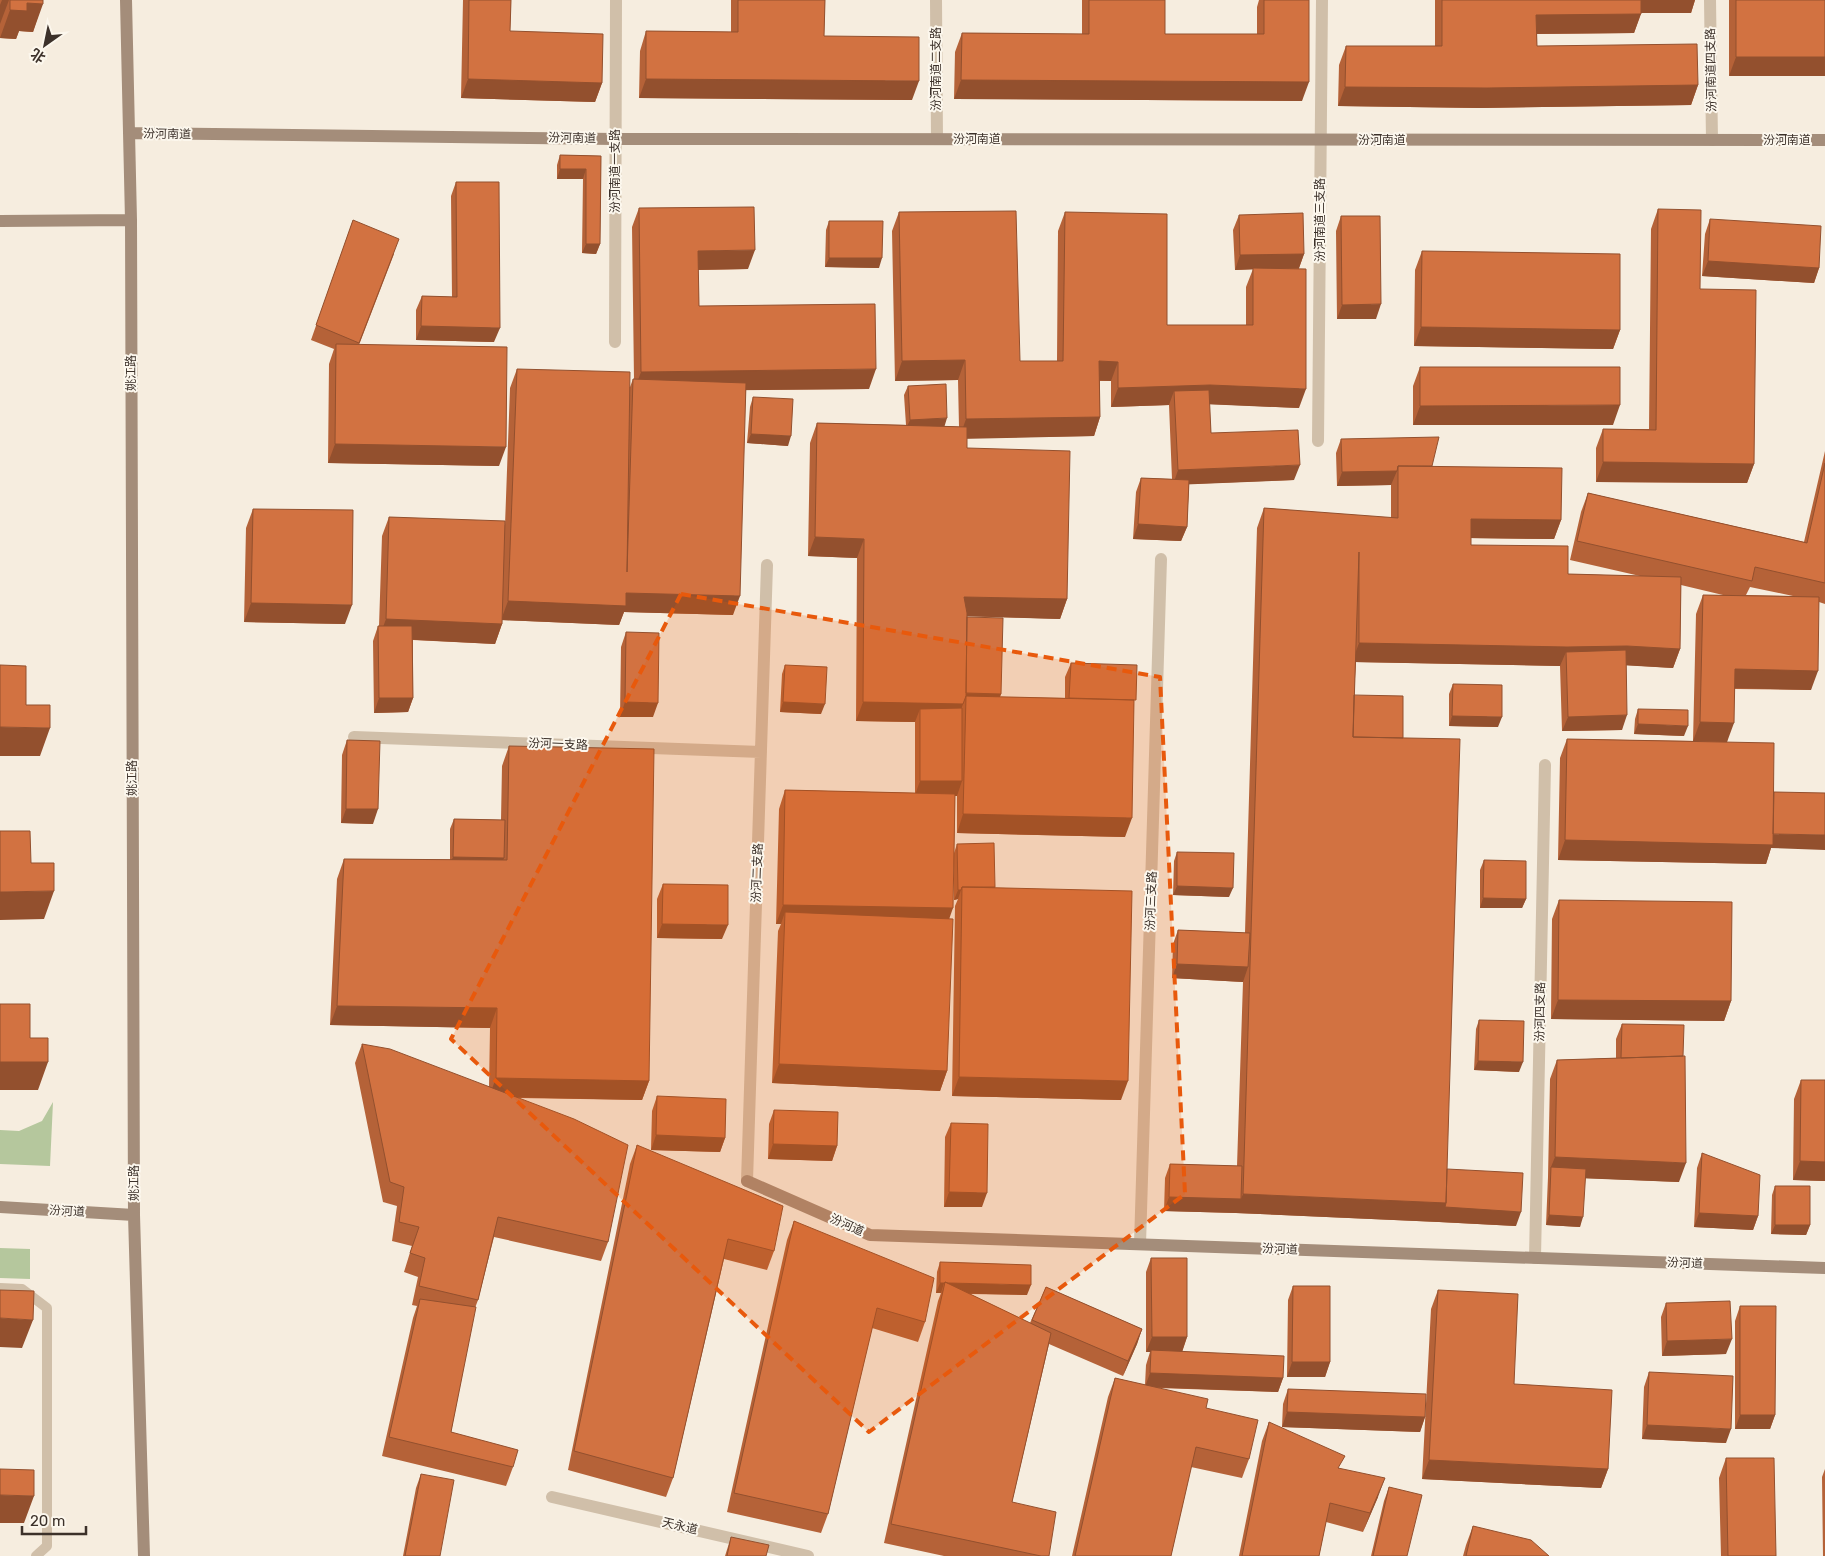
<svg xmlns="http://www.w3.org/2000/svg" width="1825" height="1556" viewBox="0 0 1825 1556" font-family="Rubik,'Noto Sans SC',sans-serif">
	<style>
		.green { fill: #b5c79d }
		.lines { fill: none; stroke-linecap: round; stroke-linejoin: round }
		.lane { stroke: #d0bfa9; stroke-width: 10 }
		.street { stroke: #d0bfa9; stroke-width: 12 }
		.secondary { stroke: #a48d7a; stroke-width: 12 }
		.wall { fill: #b56238; fill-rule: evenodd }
		.shaded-wall { fill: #93502e }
		.building { fill: #d27241; stroke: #93502e }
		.marked { fill: #e8590c; fill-opacity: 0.2; stroke: #e8590c; stroke-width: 4; stroke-dasharray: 10 6; stroke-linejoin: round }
		.labels { text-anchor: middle; stroke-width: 4; stroke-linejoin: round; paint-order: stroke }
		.street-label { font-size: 12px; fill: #3c312a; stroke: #fcf7ed }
	</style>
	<rect width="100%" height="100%" fill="#f6eddf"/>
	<!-- green -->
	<path class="green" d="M53,1102L50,1166L0,1164V1130L19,1131L42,1121Z
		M0,1248L30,1249V1279L0,1278Z"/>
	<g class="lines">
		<!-- lane -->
		<path class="lane" d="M0,1288L22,1289L47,1308V1546L36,1556"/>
		<!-- street -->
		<path class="street" d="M936,0L937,139
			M1710,0L1712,140
			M615,342L616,0
			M1318,441L1322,0
			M354,737L761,752
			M747,1181L767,565
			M1140,1244L1161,559
			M1535,1258L1545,765
			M552,1497L808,1556"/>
		<!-- secondary -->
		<path class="secondary" d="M126,0L131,220L134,1215L144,1556
			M129,133L615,139L1825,140
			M0,221L131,220
			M747,1181L870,1235L1825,1268
			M0,1207L134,1215"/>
	</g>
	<!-- wall -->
	<path class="wall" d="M0,0H43L33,32L19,31L16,39L0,38Z
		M463,0H511L510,31L602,83L595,102L461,98Z
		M731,0H825L824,36L912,100L639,98L640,51L646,31L731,32Z
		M1082,0H1165V34H1257V7L1259,0H1309L1302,101L954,99L955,52L962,33L1082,34Z
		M1435,0H1695L1691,13H1641L1634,33L1537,34V46L1698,85L1691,105L1480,108L1338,106L1339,65L1346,46H1435Z
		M1729,0H1825L1729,76Z
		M560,155L601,156L600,244L596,254L582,253L583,179H557V165Z
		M456,182L494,342L416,340V310L422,296L452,297L451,196Z
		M639,208L748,269L698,270L699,306L869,389L746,390L733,615L624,612L619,625L502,620V624L495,644L413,640V698L408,712L374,713L373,641L378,626H379L382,536L389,517L505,525L510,388L517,369L630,387L633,379H634L632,227Z
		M1658,209L1700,289L1754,464L1747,483L1596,482V448L1603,429H1649L1651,229Z
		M899,212L1020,361H1057L1058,231L1065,212L1167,325H1246V287L1253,269L1235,270L1233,230L1239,215L1304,254L1299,268V408L1209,404L1211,433L1294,480L1189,484L1187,527L1181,541L1133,539L1136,492L1141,478L1172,479L1169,405L1111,407V381H1100V417L1094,436L967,438V448L1067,599L1060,619L967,616L1001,694L1000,697L1065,698V677L1071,663L1134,704L1125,837L957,833V794V796H955L954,853L957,844L995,887L1121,1100L952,1096L955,906L958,899L954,900V862L949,919L947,1071L940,1091L772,1083L778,931L781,924H776L779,809L785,790L915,793V722L856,721L857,558L808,556L810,443L817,423L906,425L904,395L908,386L944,426L959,427L958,380L895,381L892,231Z
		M1341,216L1376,319H1337L1336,231Z
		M1710,219L1819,268L1814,283L1702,276L1705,234Z
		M353,220L394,254L359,345L499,466L328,463L329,364L334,349L311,340Z
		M829,221L879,268L825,267L826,230Z
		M1422,251L1620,330L1613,349L1414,346L1415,270Z
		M1420,367L1613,425H1413V386Z
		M753,397L788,446L747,443L750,407Z
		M1341,439L1432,466L1561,520L1554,539L1471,538V545L1568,574L1640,576L1570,560L1581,512L1588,493L1804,542L1825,451V604L1819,602L1811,690L1735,689L1727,742L1771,848L1766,864L1558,860L1560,758L1567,739L1693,741L1696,614L1703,595H1723L1681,585L1680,649L1673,668L1626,665L1622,730L1562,731L1560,666L1356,662L1354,695L1403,738L1447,1169L1516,1226L1439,1222L1236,1213L1164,1211L1165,1178L1170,1164L1237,1166L1243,982L1172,978L1173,944L1178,930L1245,933L1257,528L1264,508L1391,518V485L1337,486L1336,453ZM1750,587L1793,596L1746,595Z
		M253,509L345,624L244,622L246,528Z
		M626,632L653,717H620L621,647Z
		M785,665L821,714L780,712L782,674Z
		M1453,684L1498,727L1449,726V694Z
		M1638,709L1684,736L1634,734L1635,719Z
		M347,740L373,824L341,823L342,755Z
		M509,746L649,1081L642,1100L518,1098L608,1242L601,1261L494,1237L478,1300L475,1308L451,1432L513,1467L506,1486L382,1456L413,1318L417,1306L412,1305L418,1277L404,1272L412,1246L392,1241L397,1206L383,1202L355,1063L362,1044L489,1087L490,1028L330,1025L337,879L344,859L450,860V829L454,819L501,820L502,766Z
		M1177,852L1229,897L1173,895L1174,861Z
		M1484,860L1526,899L1522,908H1480V870Z
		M663,884L722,939L657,938V899Z
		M1559,900L1731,1001L1724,1021L1551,1019L1552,919Z
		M1479,1020L1519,1072L1474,1070L1476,1029Z
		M1622,1024L1679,1182L1585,1178L1580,1227L1546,1225L1548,1177L1550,1079L1557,1060L1616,1058V1039Z
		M1801,1080H1825V1181L1793,1180L1794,1099Z
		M657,1096L725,1138L720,1152L651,1150L652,1111Z
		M774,1110L837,1146L832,1161L768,1159L769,1124Z
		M951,1123L982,1207H944L945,1137Z
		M637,1145L774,1251L767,1270L724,1259L673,1478L666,1497L568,1470L630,1164Z
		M1702,1153L1758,1216L1753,1230L1694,1227L1697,1168Z
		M1775,1186L1810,1225L1806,1235L1771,1234L1772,1195Z
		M794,1221L925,1322L918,1342L872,1328L828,1514L821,1533L727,1512L787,1240Z
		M1151,1258L1187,1337L1182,1352L1283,1378L1278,1392L1157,1388L1206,1408L1249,1459L1242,1478L1191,1467L1171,1556H1072L1108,1397L1115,1378L1145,1385L1146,1365L1150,1352H1146V1272Z
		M940,1262L1027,1295L970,1294L1030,1323L1046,1287L1142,1329L1137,1344L1123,1376L1049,1344L1012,1502L1049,1556H944L884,1543L938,1301L941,1293H936L937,1272Z
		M1293,1286L1330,1362L1325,1377H1287L1288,1300Z
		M1438,1290L1514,1384L1608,1469L1601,1488L1422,1479L1431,1309Z
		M1666,1303L1726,1354L1662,1356L1661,1317Z
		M1740,1306L1775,1415L1770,1429H1735V1321Z
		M1649,1372L1726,1443L1642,1439L1644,1387Z
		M1288,1389L1425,1417L1420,1432L1282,1427L1283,1404Z
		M1269,1422L1340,1469L1378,1497L1363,1532L1326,1522L1319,1556H1239L1262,1441Z
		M1726,1458L1776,1556H1721L1719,1478Z
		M1825,1469V1556H1823L1822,1477Z
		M421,1474L440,1556H403L416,1488Z
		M1389,1487L1407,1556H1371L1384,1501Z
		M1473,1526L1549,1556H1463L1466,1545Z
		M731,1537L766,1556H725Z"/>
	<!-- shaded-wall -->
	<path class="shaded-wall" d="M2,0H9L0,24V5Z
		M1639,0H1695L1691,13H1634Z
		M27,3L43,4L33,32L19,31L16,39L0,38L10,10Z
		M1641,14L1634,33L1529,34L1536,15Z
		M1736,57H1825V76H1729Z
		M468,79L602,83L595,102L461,98Z
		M646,79L919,81L912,100L639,98Z
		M961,80L1309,82L1302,101L954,99Z
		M1698,85L1691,105L1480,108L1338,106L1345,87Z
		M560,169H586L583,179H557Z
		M586,244H600L596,254L582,253Z
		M755,250L748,269L691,270L698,251Z
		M1304,254L1299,268L1235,270L1240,255Z
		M829,258H882L879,268L825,267Z
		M1708,261L1819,268L1814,283L1702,276Z
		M1381,304L1376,319H1337L1342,305Z
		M421,326L500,328L494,342L416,340Z
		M1421,327L1620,330L1613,349L1414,346Z
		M965,360L958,380L895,381L902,361Z
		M1099,361L1118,362L1111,381L1092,380Z
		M876,369L869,389L634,391L641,372Z
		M1210,385L1306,389L1299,408L1203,404L1174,391L1169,405L1111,407L1118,388Z
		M1620,405L1613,425H1413L1420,406Z
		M1100,417L1094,436L959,439L966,419Z
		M947,418L944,428L906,429L910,420Z
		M751,434L791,436L788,446L747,443Z
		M335,444L506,447L499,466L328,463Z
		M1603,462L1754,464L1747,483L1596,482Z
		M1300,465L1294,480L1173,485L1178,470Z
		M1397,471L1391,485L1337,486L1342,472Z
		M1471,519L1561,520L1554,539L1464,538Z
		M1138,524L1187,527L1181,541L1133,539Z
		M815,537L864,539L857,558L808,556Z
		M626,593L740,596L733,615L624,612L619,625L501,620L508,601Z
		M964,597L1067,599L1060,619L957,616Z
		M251,603L352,605L345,624L244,622Z
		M386,619L502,624L495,644L379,638Z
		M1359,643L1627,646L1680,649L1673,668L1620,665L1566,652L1560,666L1352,662Z
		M1735,669L1818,671L1811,690L1729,688Z
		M964,693L1001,694L995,708L966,696L956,723L920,709L915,722L856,721L863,702Z
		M379,698H413L408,712L374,713Z
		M625,702L658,703L653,717H620Z
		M783,702L825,704L821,714L780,712Z
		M1627,715L1622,730L1562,731L1568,717Z
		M1452,716L1502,717L1498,727L1449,726Z
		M1700,722L1734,723L1727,742L1693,741Z
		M1638,724L1688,726L1684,736L1634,734Z
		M0,727L50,728L40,756H0Z
		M920,781H962L957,796L915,795Z
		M346,809H378L373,824L341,823Z
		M963,814L1132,818L1125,837L957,833Z
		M1772,834L1825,835V850L1771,848L1766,864L1558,860L1565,840Z
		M453,857L504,858L500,868L449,866Z
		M1177,886L1233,888L1229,897L1173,895Z
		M958,890H961L958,899L954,900Z
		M54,891L44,919L0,920V892Z
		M1483,898L1526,899L1522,908H1480Z
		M783,905L953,908L946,928L785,912L781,924H776Z
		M662,924L728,925L722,939L657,938Z
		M1177,964L1248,967L1243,982L1172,978Z
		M1558,1000L1731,1001L1724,1021L1551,1019Z
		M337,1006L497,1008L490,1028L330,1025Z
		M1478,1061L1523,1062L1519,1072L1474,1070Z
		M0,1062H48L38,1090H0Z
		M779,1064L947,1071L940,1091L772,1083Z
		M959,1077L1128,1081L1121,1100L952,1096Z
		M496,1078L649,1081L642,1100L489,1097Z
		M656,1135L725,1138L720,1152L651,1150Z
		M773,1144L837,1146L832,1161L768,1159Z
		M1555,1157L1686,1163L1679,1182L1551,1177V1167Z
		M1800,1161L1825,1162V1181L1793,1180Z
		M949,1192L987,1193L982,1207H944Z
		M1243,1194L1446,1203L1521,1212L1516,1226L1439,1222L1236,1213L1164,1211L1169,1197L1241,1199Z
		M1699,1213L1758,1216L1753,1230L1694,1227Z
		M1549,1215L1583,1217L1580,1227L1546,1225Z
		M1775,1225H1810L1806,1235L1771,1234Z
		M940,1283H944L941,1293H936Z
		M945,1283L1031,1285L1027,1295L942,1293Z
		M0,1318L33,1320L22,1348L0,1347Z
		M1142,1329L1137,1344L1123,1376L1128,1361Z
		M1152,1337H1187L1182,1352H1146Z
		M1732,1339L1726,1354L1662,1356L1667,1341Z
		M1292,1362H1330L1325,1377H1287Z
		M1150,1373L1283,1378L1278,1392L1145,1387Z
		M1287,1412L1425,1417L1420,1432L1282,1427Z
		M1740,1415H1775L1770,1429H1735Z
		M1647,1425L1731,1429L1726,1443L1642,1439Z
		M1429,1460L1608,1469L1601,1488L1422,1479Z
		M1385,1478L1378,1497L1363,1532L1370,1513Z
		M0,1495L34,1496L24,1523H0Z"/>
	<!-- building -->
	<path class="building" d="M10,0H43V4L27,3V11L10,10Z
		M469,0H511L510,31L603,34L602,83L468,79Z
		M738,0H825L824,36L919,37V81L646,79V31L738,32Z
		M1089,0H1165V34H1264V0H1309V82L961,80L962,33L1089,34Z
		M1442,0H1641V14L1536,15L1537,46L1697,44L1698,85L1487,88L1345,87L1346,46H1442Z
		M1736,0H1825V57H1736Z
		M560,155L601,156L600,244H586V169H560Z
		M456,182H499L500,328L421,326L422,296L457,297Z
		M754,207L755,250L698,251L699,306L875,304L876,369L641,372L639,208Z
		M1658,209L1701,210L1700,289L1756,290L1754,464L1603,462V429L1656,430Z
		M1016,211L1020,361H1063L1065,212L1167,214V325H1253V268L1306,269V389L1210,385L1118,388V362L1099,361L1100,417L966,419L965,360L902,361L899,212Z
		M1303,213L1304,254L1240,255L1239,215Z
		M1341,216H1380L1381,304L1342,305Z
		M1710,219L1821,226L1819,268L1708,261Z
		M353,220L399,239L359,343L316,325Z
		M829,221H883L882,258H829Z
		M1422,251L1620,254V330L1421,327Z
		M336,344L507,347L506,447L335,444Z
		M1420,367H1620V405L1420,406Z
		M517,369L630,372L627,572L633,379L746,383L740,596L626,593V606L508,601Z
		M946,384L947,418L910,420L908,386Z
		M1209,390L1211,433L1298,430L1300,465L1178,470L1174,391Z
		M753,397L793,399L791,436L751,434Z
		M817,423L967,427V448L1070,451L1067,599L964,597L967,613L966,696L963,704L863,702L864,539L815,537Z
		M1439,437L1432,466H1398L1397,471L1342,472L1341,439Z
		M1825,463V583L1755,567L1752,581L1577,541L1588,493L1807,543Z
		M1398,466L1562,468L1561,520L1471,519V545L1568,546V574L1681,577L1680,649L1627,646L1567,647L1359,643V552L1353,737L1460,739L1446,1203L1243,1194L1264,508L1398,518Z
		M1141,478L1189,480L1187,527L1138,524Z
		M253,509L353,510L352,605L251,603Z
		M389,517L505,521L502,624L386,619Z
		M1703,595L1819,597L1818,671L1735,669L1734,723L1700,722Z
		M967,617L1003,618L1001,694L966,693Z
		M378,626H412L413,698H379Z
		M626,632L659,633L658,703L625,702Z
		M1626,650L1627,715L1568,717L1566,652Z
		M1071,663L1137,665L1136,700L1069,698Z
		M0,665L26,666V705H50V728L0,727Z
		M785,665L827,667L825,704L783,702Z
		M1453,684L1502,685V717L1452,716Z
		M1354,695L1403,696V738L1353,737Z
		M966,696L1134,700L1132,818L963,814Z
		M962,708V781H920V709Z
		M1638,709L1688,710V726L1638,724Z
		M1567,739L1774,743L1773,845L1565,840Z
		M347,740L380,741L378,809H346Z
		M509,746L654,749L649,1081L496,1078L497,1008L337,1006L344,859L507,860Z
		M785,790L955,794L953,908L783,905Z
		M1774,792L1825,793V835L1773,834Z
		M454,819L505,820L504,858L453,857Z
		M0,831H30L31,863H54V891L0,892Z
		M994,843L995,887H962L961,890H958L957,844Z
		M1177,852L1234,853L1233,888L1177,886Z
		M1484,860L1526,861V899L1483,898Z
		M663,884L728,885V925L662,924Z
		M962,887L1132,891L1128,1081L959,1077Z
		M1559,900L1732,902L1731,1001L1558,1000Z
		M785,912L953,919L947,1071L779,1064Z
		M1178,930L1250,933L1248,967L1177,964Z
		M0,1004H30V1038H48V1062H0Z
		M1479,1020L1524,1021L1523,1062L1478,1061Z
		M1622,1024L1684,1025L1683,1056L1621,1058Z
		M362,1044L390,1049L574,1119L628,1145L608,1242L498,1217L478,1300L419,1286L425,1258L410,1253L419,1227L399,1222L404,1187L390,1182Z
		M1685,1056L1686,1163L1555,1157L1557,1060Z
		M1801,1080H1825V1162L1800,1161Z
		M657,1096L726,1099L725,1138L656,1135Z
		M774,1110L838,1112L837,1146L773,1144Z
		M951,1123L988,1124L987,1193L949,1192Z
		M637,1145L783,1206L774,1251L728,1239L673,1478L574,1451Z
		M1702,1153L1760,1175L1758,1216L1699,1213Z
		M1170,1164L1242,1166L1241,1199L1169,1197Z
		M1551,1167L1586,1169L1583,1217L1549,1215Z
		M1447,1169L1523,1173L1521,1212L1445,1207L1446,1203Z
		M1775,1186H1810V1225H1775Z
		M794,1221L934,1278L925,1322L877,1308L828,1514L734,1493Z
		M1151,1258H1187V1337H1152Z
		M940,1262L1031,1265V1285L948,1283L945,1282V1283H940Z
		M945,1282L1051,1333L1012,1502L1056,1512L1049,1556H1041L891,1524Z
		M1293,1286H1330V1362H1292Z
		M1046,1287L1142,1329L1128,1361L1032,1320Z
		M0,1290L34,1291L33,1320L0,1318Z
		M1438,1290L1518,1294L1514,1384L1612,1390L1608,1469L1429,1460Z
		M420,1299L476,1307L451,1432L518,1450L513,1467L389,1437Z
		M1730,1301L1732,1339L1667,1341L1666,1303Z
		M1740,1306H1776L1775,1415H1740Z
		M1151,1350L1284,1356L1283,1378L1150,1373Z
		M1649,1372L1733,1376L1731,1429L1647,1425Z
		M1115,1378L1208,1399L1206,1408L1258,1420L1249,1459L1196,1447L1171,1556H1075Z
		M1288,1389L1426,1394L1425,1417L1287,1412Z
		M1269,1422L1345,1456L1338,1468L1385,1478L1370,1513L1330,1503L1319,1556H1242Z
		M1726,1458H1774L1776,1556H1728Z
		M0,1469L34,1470V1496L0,1495Z
		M421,1474L454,1480L440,1556H405Z
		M1389,1487L1422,1495L1407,1556H1373Z
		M1473,1526L1531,1540L1549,1556H1466Z
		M731,1537L769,1545L766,1556H727Z"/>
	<!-- marked area -->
	<path class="marked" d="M681,594L1160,677L1185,1194L869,1432L451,1039Z"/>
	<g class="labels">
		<!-- street labels -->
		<g class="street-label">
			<text transform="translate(936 69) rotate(-90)" y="4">汾河南道二支路</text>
			<text transform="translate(1711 70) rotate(-91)" y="4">汾河南道四支路</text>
			<text transform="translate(167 134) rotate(1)" y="4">汾河南道</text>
			<text transform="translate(572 138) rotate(1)" y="4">汾河南道</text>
			<text x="977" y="143">汾河南道</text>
			<text x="1382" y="144">汾河南道</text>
			<text x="1787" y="144">汾河南道</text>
			<text transform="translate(615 171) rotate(-90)" y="4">汾河南道一支路</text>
			<text transform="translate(1320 220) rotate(-90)" y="4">汾河南道三支路</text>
			<text transform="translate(131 373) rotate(-90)" y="4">姚江路</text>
			<text transform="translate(558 744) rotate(2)" y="4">汾河一支路</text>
			<text transform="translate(132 778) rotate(-90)" y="4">姚江路</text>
			<text transform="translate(757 873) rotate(-88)" y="4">汾河二支路</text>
			<text transform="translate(1151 901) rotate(-88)" y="4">汾河三支路</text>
			<text transform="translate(1540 1012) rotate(-89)" y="4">汾河四支路</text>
			<text transform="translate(134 1183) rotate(-90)" y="4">姚江路</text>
			<text transform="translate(67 1211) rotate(3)" y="4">汾河道</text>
			<text transform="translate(847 1225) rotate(24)" y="4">汾河道</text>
			<text transform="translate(1280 1249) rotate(2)" y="4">汾河道</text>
			<text transform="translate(1685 1263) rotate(2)" y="4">汾河道</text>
			<text transform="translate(680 1526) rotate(13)" y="4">天永道</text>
		</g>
	</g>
	<!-- north arrow -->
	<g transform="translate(45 45) rotate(213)" stroke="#fcf7ed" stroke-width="4" paint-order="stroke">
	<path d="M0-4L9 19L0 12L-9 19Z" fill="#3c312a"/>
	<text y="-8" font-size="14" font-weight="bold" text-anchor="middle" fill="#3c312a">北</text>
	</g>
	<!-- scale -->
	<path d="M22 1526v8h64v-8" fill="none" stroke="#3c312a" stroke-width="2.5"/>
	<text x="30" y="1526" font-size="15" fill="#3c312a" stroke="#fcf7ed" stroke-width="4" paint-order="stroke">20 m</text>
</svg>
